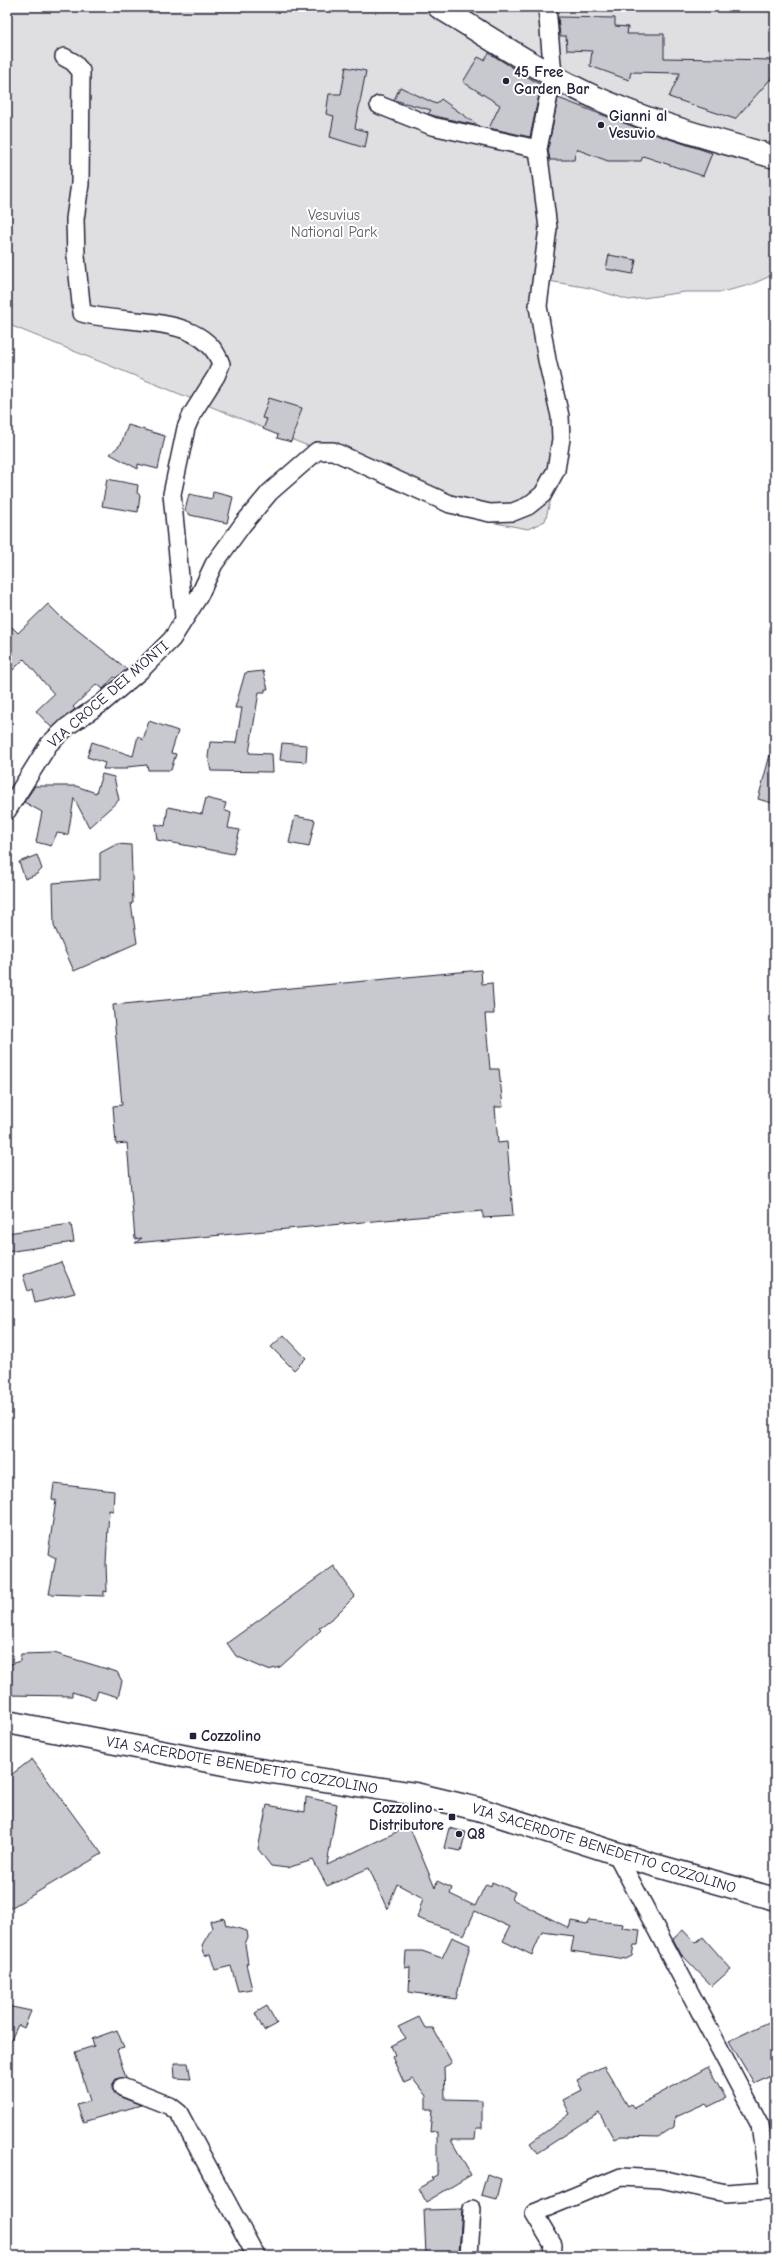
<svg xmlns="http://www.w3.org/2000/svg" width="782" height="2263" viewBox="0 0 782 2263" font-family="'Comic Neue',sans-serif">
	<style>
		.green { fill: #dfdfe2; stroke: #80808e }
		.building { fill: #c8c8cf; stroke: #22223b }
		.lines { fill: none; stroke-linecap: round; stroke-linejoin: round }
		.street-casing { stroke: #22223b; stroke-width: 20 }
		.secondary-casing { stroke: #22223b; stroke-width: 25 }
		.street { stroke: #fff; stroke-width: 17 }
		.secondary { stroke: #fff; stroke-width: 22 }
		.poi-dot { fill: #22223b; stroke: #fff; stroke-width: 1.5 }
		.labels { text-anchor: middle; stroke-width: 4; stroke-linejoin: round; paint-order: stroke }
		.poi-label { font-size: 15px; font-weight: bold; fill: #22223b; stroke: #fff; text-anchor: start }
		.park-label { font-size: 15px; fill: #5b5b6d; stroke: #fff }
		.street-label { font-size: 15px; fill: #22223b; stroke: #fff }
	</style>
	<rect width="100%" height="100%" fill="#fff"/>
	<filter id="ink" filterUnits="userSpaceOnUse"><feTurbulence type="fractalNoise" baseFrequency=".025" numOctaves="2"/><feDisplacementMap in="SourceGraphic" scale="8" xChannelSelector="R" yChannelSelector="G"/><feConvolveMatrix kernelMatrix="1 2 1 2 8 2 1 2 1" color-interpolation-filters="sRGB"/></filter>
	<g filter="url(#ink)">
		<!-- green -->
		<path class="green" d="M7,7H775V274L750,285L722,292H685L629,300L590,288L542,280L561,408L553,491L545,521L528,529L479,520L450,509L313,448L7,324Z"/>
		<!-- building -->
		<path class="building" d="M558,17L615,18V26L628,27L627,34H664V58L775,60V74L735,119L669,97L680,73L631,72L629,80L590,66L592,51L567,50L566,36H560Z
			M489,53L541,85L530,137L489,128L500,105L463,82L478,57L484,60Z
			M346,67L366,71L355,128L368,132L365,148L330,137L334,116L326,114L329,94H341Z
			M400,87L436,104L441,99L479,126L435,116L428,114L431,110L394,100Z
			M558,98L645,131L712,153L703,176L643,156L641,161H608L576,149L574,160H550L548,149Z
			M609,255L636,260L633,274L606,269Z
			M269,398L302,408L291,442L277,438L278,435L263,429L267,419L262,418Z
			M128,425L165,436L158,469L138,464V469L110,454L121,444Z
			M107,479L138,485L137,493L140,495L138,512L102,506Z
			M213,492L233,497L227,523L190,515L185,511L189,494L212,499Z
			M48,604L62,618L127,669L116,678L114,677L103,689L97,684L73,707L75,709L52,728L36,711L54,694L24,659L7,676V622L18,633Z
			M263,671L268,689H265V692H259L249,753L272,754L273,772L211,771L208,757L210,742L236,743L242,708H235L245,673Z
			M149,721L178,731L171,753L176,754L171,770H148L147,765L127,767V769H103L105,763L87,757L92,742L133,756L138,736L143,740Z
			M282,743L307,745L306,762L280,760Z
			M770,755L775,756V804L758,799Z
			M102,774L114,777L119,800L89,827L74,798L68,835L57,833L51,846L36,842L42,812L24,802L35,786H76L96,793Z
			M206,798L226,803L224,810L231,813L228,828L240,830L233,854L157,840L155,824L165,826L168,807L202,814Z
			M295,816L315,820L309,847L289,843Z
			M117,844L131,845L133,903H131L137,943L74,971L54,926L53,883L100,879V853Z
			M37,855L42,869L37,874L25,879L19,862Z
			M481,970L482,984L492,983L494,1014H485L490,1069H499L503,1107H495L498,1143L507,1142L513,1216L483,1218V1211L135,1243L142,1238L135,1239L127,1143L116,1144L113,1106L122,1105L113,1005Z
			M71,1224L74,1242L7,1252V1233Z
			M61,1262L75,1293L35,1303L32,1289L28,1291L23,1275Z
			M284,1335L306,1358L294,1370L271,1347Z
			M54,1484L114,1491L113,1511L109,1510L106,1563L107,1592L104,1591V1596L49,1594L56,1558L48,1554L56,1500L52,1499Z
			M334,1566L355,1596L335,1616L319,1628L321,1630L280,1667L268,1670L236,1656L227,1643Z
			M54,1653L117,1672L122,1681L118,1697L98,1691L95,1699L72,1692V1696L7,1695V1665L20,1661L21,1654Z
			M32,1759L102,1854L7,1910V1778Z
			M306,1797L337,1804L327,1865L409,1826L435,1888L437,1881L452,1888L450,1894L475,1906L486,1884L491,1886L492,1882L515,1892L512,1899L569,1928L571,1921L587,1924L589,1920L623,1924L622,1928L640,1930L638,1945H634L632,1956L626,1959L571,1951L574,1936L542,1932L532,1955L503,1941L510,1927L475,1911L464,1935L417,1918L423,1898L397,1884L387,1909L369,1868L327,1886L313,1860L287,1868L271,1866L258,1849L267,1805L305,1812Z
			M449,1828L466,1832L461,1851L444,1848Z
			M224,1918L226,1925L247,1931L248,1937L245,1944L248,1963L246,1964L252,1989L238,1991L231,1966L215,1970L210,1954L205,1956L202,1945L212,1928L210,1921Z
			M683,1930L695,1943L703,1937L731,1969L712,1986L681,1954L673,1939Z
			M452,1937L470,1945L456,1999L409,1992L410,1967L405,1968L406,1951H422L442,1958Z
			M7,2006L31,2011L24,2028L18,2025L7,2048Z
			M267,2006L277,2024L264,2031L255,2013Z
			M419,2017L425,2028H433L452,2063L444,2067L445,2099L482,2100V2128H476L475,2140H451L471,2175L426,2202L419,2188L433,2180L431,2178L437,2175V2131L430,2132L432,2110H426V2096L413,2079L404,2083L392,2057L395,2055L391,2046L406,2038L398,2027Z
			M775,2019V2073L754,2083L729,2041Z
			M117,2030L124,2048L117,2050L126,2078L116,2079L112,2089L118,2096L141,2105L83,2122L77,2105L90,2101L75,2052L94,2046L92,2039Z
			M174,2063H188L191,2079L175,2078Z
			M604,2066L628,2106L631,2104L634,2108L708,2067L726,2098L708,2107L706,2103L675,2117L674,2127L658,2137L621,2136L614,2139L599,2113L537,2153L530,2143L570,2114L563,2100L582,2090L577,2080Z
			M487,2174L501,2179L496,2199L481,2195Z
			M462,2209L459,2253L426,2255L424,2210Z"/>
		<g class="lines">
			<defs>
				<path id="street" d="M64,57L73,62L81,71L80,184L75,219L76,256L82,313C126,326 203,312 221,364L216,376L192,414L186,428L172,494L184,618
					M379,105L432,126L538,149
					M7,811L49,744L68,726L101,704L140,671L172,639L199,596L214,564L243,524L270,492L317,451H333L450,504L490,513L513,512L528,506L543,494L556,470L561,439L560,416L547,360L538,306L548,228L538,149L553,75L547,7
					M122,2087L170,2106L179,2113L256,2256
					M469,2256L472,2209
					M552,2256L553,2245L534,2213L621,2177L661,2179L726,2193L769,2190L760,2125L616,1853"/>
				<path id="secondary" d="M439,7C494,40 549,78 608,103C662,126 718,141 775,157
					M7,1722L234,1766L415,1794L478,1809L647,1863L775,1899"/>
			</defs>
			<!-- street casing -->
			<use href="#street" class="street-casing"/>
			<!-- secondary casing -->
			<use href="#secondary" class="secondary-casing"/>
			<!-- street -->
			<use href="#street" class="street"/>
			<!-- secondary -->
			<use href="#secondary" class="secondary"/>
		</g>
	</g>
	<!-- markers -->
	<g class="poi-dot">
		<circle cx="506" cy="81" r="4"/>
		<circle cx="601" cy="125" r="4"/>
		<rect x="189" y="1732" width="8" height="8" rx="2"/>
		<rect x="448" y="1813" width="8" height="8" rx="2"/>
		<circle cx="459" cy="1834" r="4"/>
	</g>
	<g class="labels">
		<!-- poi labels -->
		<g class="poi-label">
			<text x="514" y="77">45 Free<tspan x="514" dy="17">Garden Bar</tspan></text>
			<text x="609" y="121">Gianni al<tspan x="609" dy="17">Vesuvio</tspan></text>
			<text x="201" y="1741">Cozzolino</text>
			<text x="444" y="1813" text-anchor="end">Cozzolino -<tspan x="444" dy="17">Distributore</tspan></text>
			<text x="467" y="1839">Q8</text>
		</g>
		<!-- park labels -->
		<g class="park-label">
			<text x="334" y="220">Vesuvius<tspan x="334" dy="17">National Park</tspan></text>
		</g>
		<!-- street labels -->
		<g class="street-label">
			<text transform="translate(108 694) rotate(-41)" y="5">VIA CROCE DEI MONTI</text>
			<text transform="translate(242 1765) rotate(10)" y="5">VIA SACERDOTE BENEDETTO COZZOLINO</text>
			<text transform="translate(604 1848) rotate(17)" y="5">VIA SACERDOTE BENEDETTO COZZOLINO</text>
		</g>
	</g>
	<!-- margin -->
	<rect width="782" height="2263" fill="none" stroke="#fff" stroke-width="24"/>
	<rect x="12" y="12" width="758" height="2239" fill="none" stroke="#22223b" stroke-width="1.5" filter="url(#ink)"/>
</svg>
